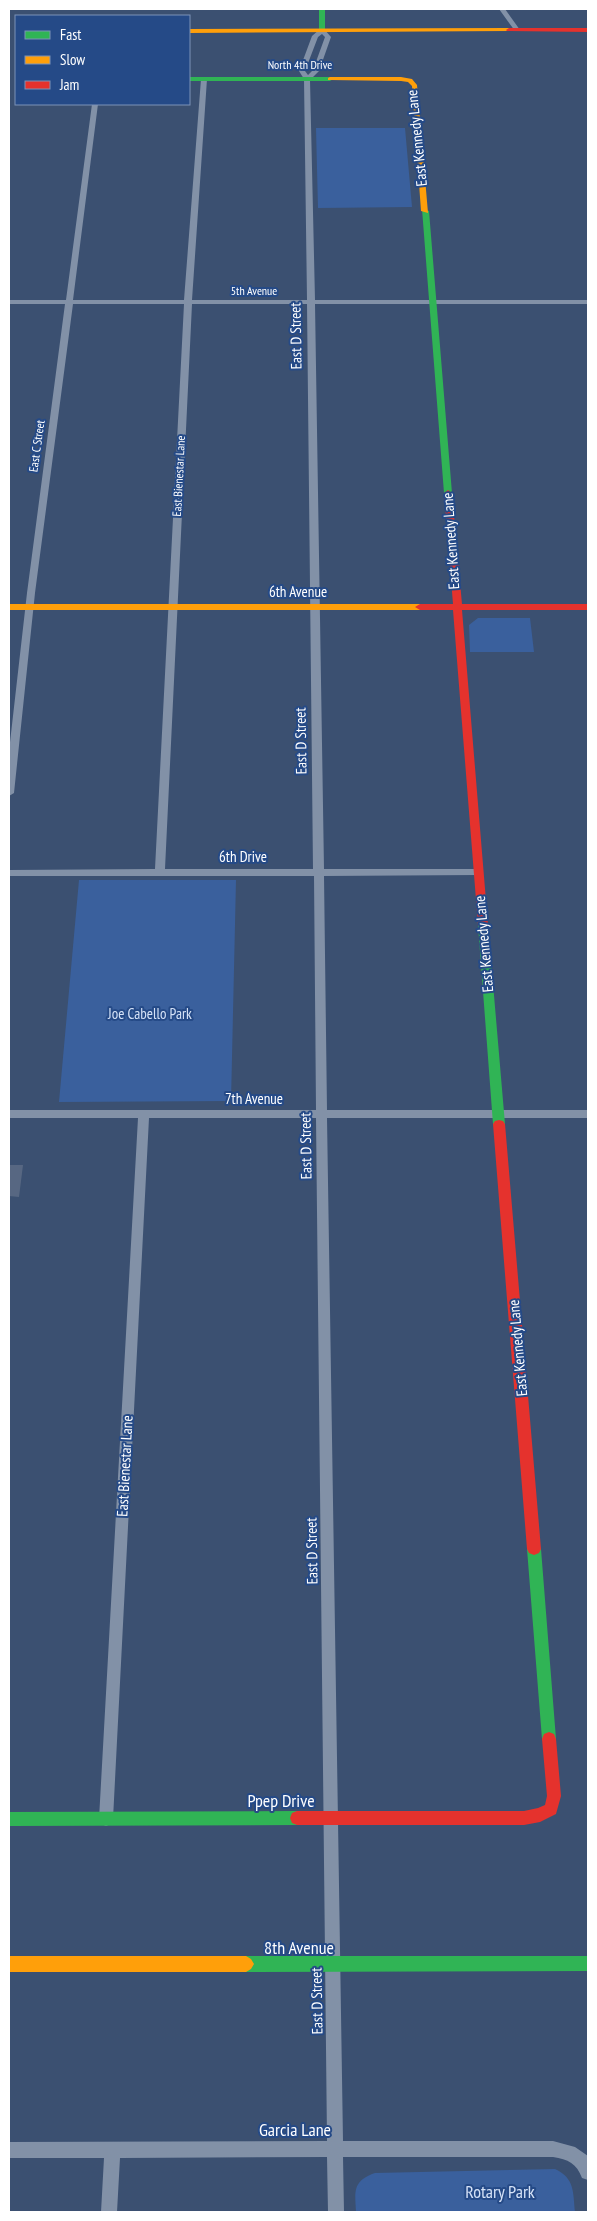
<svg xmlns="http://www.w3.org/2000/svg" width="597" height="2221" viewBox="0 0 597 2221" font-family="'PT Sans Narrow',sans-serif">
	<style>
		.green { fill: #3a609d }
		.building { fill: #576782 }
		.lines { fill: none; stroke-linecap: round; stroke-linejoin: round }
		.street { fill: #8291a7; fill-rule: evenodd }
		.fast { fill: #30b455; fill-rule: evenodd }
		.slow { fill: #ff9f0a; fill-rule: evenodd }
		.jam { fill: #e5322d; fill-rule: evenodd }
		.labels { text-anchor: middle; stroke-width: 4; stroke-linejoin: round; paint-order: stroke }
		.far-street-label { font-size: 12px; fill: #fff; stroke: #254a87 }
		.street-label { font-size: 15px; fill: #fff; stroke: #254a87 }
		.park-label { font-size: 15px; fill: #d5e2f7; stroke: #254a87 }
		.near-street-label { font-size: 18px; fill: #fff; stroke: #254a87 }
		.near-park-label { font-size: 18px; fill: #d5e2f7; stroke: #254a87 }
	</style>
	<rect width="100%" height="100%" fill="#3b5071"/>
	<!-- green -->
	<path class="green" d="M316,128H405L412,207L318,208Z
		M478,618H530L534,652H470L469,625Z
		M79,880H236L231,1101L59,1102Z
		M555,2169C575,2178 573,2193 575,2212H356C355,2192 352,2181 375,2173Z"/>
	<!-- building -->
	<path class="building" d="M9,1165H23L19,1197L9,1196Z"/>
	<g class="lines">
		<!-- street -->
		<path class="street" d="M499,9H505L520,30L519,31H515Z
			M320,29H324L331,37L319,71L310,80L315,300H588V304H315L324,869H478L483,872L478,875L324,876L327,1110H588V1118H327L343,2141H553L575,2147L588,2156V2180L582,2178C577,2164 568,2159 553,2157H343L344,2212H328L327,2157L120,2158L117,2212H101L104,2158H9V2142L327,2141L316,1118H149L113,1819L111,1824L106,1826L101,1824L99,1819L138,1118H9V1110H316L314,876H9V870L155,869L184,304H73L35,593L14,793L9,796V751L27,593L65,304H9V300H66L92,104H98L73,300H184L201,79L204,77L207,79L192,300H307L304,79L299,71L312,36ZM322,34L325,37L313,70L308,75L305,71L318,37ZM192,304H307L313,869H165Z"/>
		<!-- fast -->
		<path class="fast" d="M319,9H325V30L322,32L319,30Z
			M189,77H330L333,79L330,81H189Z
			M422,209L429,211L452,493L448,496L444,493Z
			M483,921L488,925L505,1124L503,1127H495L493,1124L478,925Z
			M534,1543L539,1545L541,1549L556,1739L554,1744L549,1746L544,1744L542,1739L527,1549L529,1545Z
			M297,1811L302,1813L304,1818L302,1823L297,1825L9,1826V1812Z
			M246,1956H588V1971L246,1972L241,1969L238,1964L241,1959Z"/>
		<!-- slow -->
		<path class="slow" d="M509,28L512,30L511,31L189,33V29Z
			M330,77H401L412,79L417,85L428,213L421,211L412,86L408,82L401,81L328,80V78Z
			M9,604H420L425,607L420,610H9Z
			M9,1956H246L251,1959L254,1964L251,1969L246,1972H9Z"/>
		<!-- jam -->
		<path class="jam" d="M509,28H588V32L507,31L506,30Z
			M448,490L452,493L462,604H588V610H462L488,925L483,929L478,925L453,610H420L415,607L420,604H453L444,493Z
			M499,1120L503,1121L505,1124L541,1549L539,1553L534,1555L529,1553L527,1549L493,1124L495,1121Z
			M549,1732L554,1734L556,1739L561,1796L556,1814L540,1822L524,1825H297L292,1823L290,1818L292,1813L297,1811H524L538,1808L545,1805L547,1796L542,1739L544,1734Z"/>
	</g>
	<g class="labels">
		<!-- far-street labels -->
		<g class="far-street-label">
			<text x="300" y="69">North 4th Drive</text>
			<text x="254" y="295">5th Avenue</text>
			<text transform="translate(37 446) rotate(-82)" y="4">East C Street</text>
			<text transform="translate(179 476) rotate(-87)" y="4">East Bienestar Lane</text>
		</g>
		<!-- street labels -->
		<g class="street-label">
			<text transform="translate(417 138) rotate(-96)" y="5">East Kennedy Lane</text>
			<text transform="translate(296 336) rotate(-91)" y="5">East D Street</text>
			<text transform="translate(451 541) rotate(-94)" y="5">East Kennedy Lane</text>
			<text x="298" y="597">6th Avenue</text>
			<text transform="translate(301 741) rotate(-91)" y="5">East D Street</text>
			<text x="243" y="862">6th Drive</text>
			<text transform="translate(484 944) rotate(-95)" y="5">East Kennedy Lane</text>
			<text x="254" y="1104">7th Avenue</text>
			<text transform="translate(306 1146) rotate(-91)" y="5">East D Street</text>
			<text transform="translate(518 1348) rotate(-95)" y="5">East Kennedy Lane</text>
			<text transform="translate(125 1466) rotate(-87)" y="5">East Bienestar Lane</text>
			<text transform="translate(312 1551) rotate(-91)" y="5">East D Street</text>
			<text transform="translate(317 2001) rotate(-91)" y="5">East D Street</text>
		</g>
		<!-- park labels -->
		<g class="park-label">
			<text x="150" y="1019">Joe Cabello Park</text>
		</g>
		<!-- near-street labels -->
		<g class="near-street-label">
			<text x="281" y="1807">Ppep Drive</text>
			<text x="299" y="1954">8th Avenue</text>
			<text x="295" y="2136">Garcia Lane</text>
		</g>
		<!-- near-park labels -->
		<g class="near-park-label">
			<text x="500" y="2198">Rotary Park</text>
		</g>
	</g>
	<!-- border -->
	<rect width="597" height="2221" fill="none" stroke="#ffffff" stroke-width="20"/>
	<!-- legend -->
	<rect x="15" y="15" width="175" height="90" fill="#254a87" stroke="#7c92b7"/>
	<rect x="25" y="31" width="25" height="8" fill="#30b455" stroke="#7c92b7"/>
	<text x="60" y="40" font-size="15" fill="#ffffff">Fast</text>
	<rect x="25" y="56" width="25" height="8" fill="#ff9f0a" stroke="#7c92b7"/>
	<text x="60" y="65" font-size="15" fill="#ffffff">Slow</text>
	<rect x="25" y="81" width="25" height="8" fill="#e5322d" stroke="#7c92b7"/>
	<text x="60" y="90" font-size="15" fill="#ffffff">Jam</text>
</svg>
